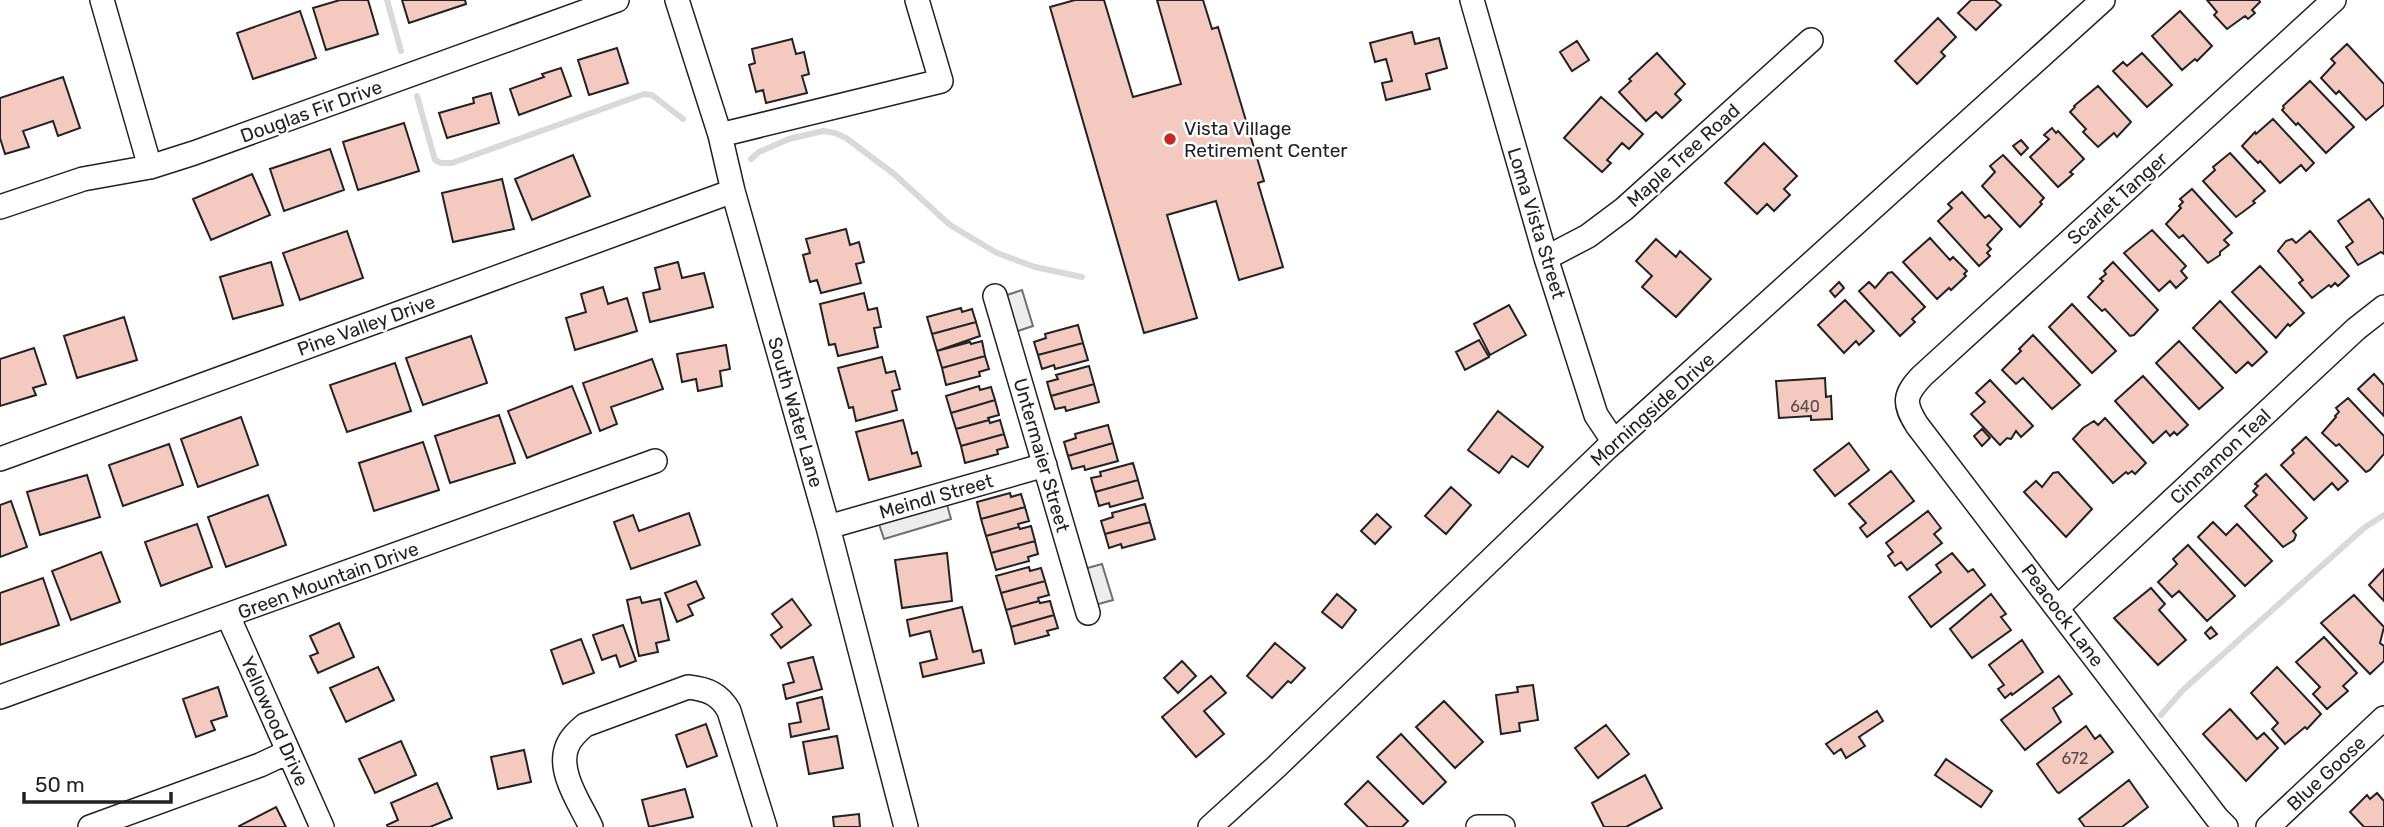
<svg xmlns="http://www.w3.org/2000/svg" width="2384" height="827" viewBox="0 0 2384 827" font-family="Rubik,sans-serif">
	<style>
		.parking { fill: #ededed; stroke: #6f6f6f; stroke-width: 2 }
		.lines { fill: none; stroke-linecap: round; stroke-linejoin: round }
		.stream { stroke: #d9d9d9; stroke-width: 6 }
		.building { fill: #f3c9c0; stroke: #222; stroke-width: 2 }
		.minor-casing { stroke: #222; stroke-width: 26 }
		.minor { stroke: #fff; stroke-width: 23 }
		.poi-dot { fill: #c62828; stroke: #fff; stroke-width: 2.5 }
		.labels { text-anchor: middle; stroke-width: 5; stroke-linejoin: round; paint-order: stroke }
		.number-label { font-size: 16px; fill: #564c4a }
		.street-label { font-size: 19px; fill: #222; stroke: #fff }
		.poi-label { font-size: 19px; fill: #222; stroke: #fff; text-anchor: start }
	</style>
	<rect width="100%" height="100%" fill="#fff"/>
	<!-- parking -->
	<path class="parking" d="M1022,290L1033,326L1015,332L1004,296Z
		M946,501L951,519L884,539L878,521Z
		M1102,564L1113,600L1095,605L1084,569Z"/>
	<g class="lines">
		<!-- stream -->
		<path class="stream" d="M387,0L401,51
			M417,96L435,160L441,163H452L644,94L652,95L683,119
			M751,159L759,152L789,139L823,131L835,133L846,138L894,174L950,225L997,253L1035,267L1082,277
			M2161,715L2183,690L2364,528L2384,515"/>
	</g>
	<!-- building -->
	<path class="building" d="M340,0H368L378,34L326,50L313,8Z
		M402,0H465L466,4L409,23Z
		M1075,0H1104L1133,97L1181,84L1157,0H1203L1212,29L1218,27L1264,181L1258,183L1283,267L1239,280L1216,201L1167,215L1197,318L1144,333L1050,7Z
		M1971,0H1995L2001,5L1976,30L1958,13Z
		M2207,0H2259L2260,2L2252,10L2255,13L2248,19L2245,16L2227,29L2214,15L2217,12Z
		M300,11L316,58L253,79L237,33Z
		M2180,11L2212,46L2197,61L2195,59L2182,70L2152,36Z
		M1938,18L1956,37L1941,52L1945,56L1917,84L1895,61Z
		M1412,32L1415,44L1439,38L1447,68L1426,74L1430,89L1386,100L1382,83L1392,81L1386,59L1375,62L1370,43Z
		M792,39L796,54L804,52L809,74L802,76L807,93L766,103L763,90L756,92L749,65L755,63L752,49Z
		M1577,41L1589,60L1572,71L1560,52Z
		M2347,44L2384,84V105L2366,120L2339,91L2336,94L2321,78L2335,63L2331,59Z
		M617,48L628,83L589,95L578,60Z
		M1657,53L1685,84L1675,94L1681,100L1662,118L1656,112L1646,121L1619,92L1631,81L1629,79Z
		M2142,53L2172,85L2147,107L2113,71L2123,62L2127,66Z
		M561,68L571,96L519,115L510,89L544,77L542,74Z
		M63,77L80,128L58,136L53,121L23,131L29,147L5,154L0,138V98Z
		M2310,81L2354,127L2326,153L2298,123L2296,125L2282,110L2284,108L2283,106Z
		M2098,86L2131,122L2117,137L2114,133L2098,147L2083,132L2086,129L2070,112L2075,107L2074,106Z
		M491,93L499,123L447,138L439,113L474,103L473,98Z
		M1601,97L1643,134L1629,149L1622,143L1607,160L1611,163L1602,172L1564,138Z
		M2273,119L2314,163L2306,171L2301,165L2280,183L2260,161L2258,163L2242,146L2255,132L2256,134Z
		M404,123L419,171L358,190L343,142Z
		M2052,128L2056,133L2058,131L2084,159L2070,172L2073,174L2058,187L2030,157L2049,139L2044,135Z
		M2021,140L2028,148L2021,155L2013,146Z
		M1764,143L1797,176L1784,189L1790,195L1774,211L1767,204L1757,214L1725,183Z
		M330,149L344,190L284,211L270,169Z
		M2230,153L2265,191L2253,201L2255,203L2236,217L2203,181L2215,170L2213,167Z
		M573,155L590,196L532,220L515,179Z
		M2003,155L2044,198L2040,202L2042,204L2020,227L1982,186L1995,172L1990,166Z
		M252,174L270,215L211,240L193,199Z
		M502,179L514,229L453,242L442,193Z
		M2192,189L2232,233L2224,240L2229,245L2220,252V255L2208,263L2183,235L2179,238L2166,224L2181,208L2179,206L2183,202L2180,199Z
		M1962,192L1985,218L1989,215L2002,229L1987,245L1991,249L1987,253L1990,256L1979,266L1938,221L1952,208L1948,204Z
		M2369,199L2384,220V254L2381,252L2358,265L2346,247L2353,242L2338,221Z
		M846,229L850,245L859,242L864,262L856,264L861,283L821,293L817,280L810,282L803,255L810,253L806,239Z
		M2152,230L2186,266L2181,271L2187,278L2176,288L2170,281L2159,291L2124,253Z
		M347,231L363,278L300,300L283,253Z
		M2310,231L2349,276L2338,286L2335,283L2331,287L2329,285L2312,298L2299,283L2303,280L2278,251L2286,241L2292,239L2296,243Z
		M1930,238L1950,260L1953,257L1967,271L1964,274L1966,276L1951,290L1949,288L1937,299L1903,262Z
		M1656,239L1676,257L1680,251L1711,279L1676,317L1642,287L1652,276L1636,261Z
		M271,262L283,305L233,319L220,277Z
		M678,262L682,278L704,273L713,307L650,322L643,293L660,289L655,268Z
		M2113,262L2158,310L2134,335L2130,336L2105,309L2102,311L2088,297L2103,281L2100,279L2106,274L2104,271Z
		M2260,266L2304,313L2290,326L2288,324L2276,338L2232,292Z
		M1892,272L1925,307L1912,319L1915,322L1900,336L1859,291L1869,282L1875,288L1888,273Z
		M1839,282L1844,288L1835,297L1830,291Z
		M603,287L608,304L627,298L637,331L575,350L566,318L586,312L581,294Z
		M864,293L868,310L877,308L881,327L874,328L878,347L838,356L835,344L829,345L820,304Z
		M1845,300L1874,331L1859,345L1856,341L1844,353L1818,325Z
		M2220,301L2267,352L2252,366L2248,362L2236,373L2193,328Z
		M2072,304L2116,351L2092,373L2049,327Z
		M1509,305L1526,335L1490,355L1474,324Z
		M961,308L962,312L972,309L976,322L932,334L927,317Z
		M124,317L137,360L77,378L64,336Z
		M976,322L980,336L937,351L932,334Z
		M1078,325L1083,343L1038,355L1034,342L1046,338L1045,334Z
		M2033,335L2080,385L2052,409L2023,378L2016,384L2002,370L2021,351L2019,349Z
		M471,336L487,383L423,405L406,358Z
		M1479,340L1489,357L1465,370L1456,352Z
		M982,341L985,356L942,368L937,351L970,342L971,344Z
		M2179,341L2223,388L2199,409L2156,363Z
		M1083,343L1088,360L1055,369L1054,365L1042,369L1038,355Z
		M726,345L730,369L720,371L722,386L698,391L696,379L682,382L677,354Z
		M34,348L46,384L33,388L36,395L0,406V359Z
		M985,356L989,369L979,372L980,376L946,385L942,368Z
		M882,357L886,373L895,371L900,389L892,391L897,410L856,421L853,407L849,408L838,368Z
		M652,359L663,389L611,407L617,424L600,431L583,383Z
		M395,363L411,411L347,432L330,385Z
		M1089,366L1094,384L1051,396L1047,382L1058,379L1056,375Z
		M2374,374L2384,385V416L2358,389Z
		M2143,376L2188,425L2177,435L2174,432L2170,436L2166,431L2153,443L2115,401Z
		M1825,378L1826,397L1831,396L1832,419L1811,420V416L1779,418L1776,381Z
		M1990,380L2033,426L2021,437L2016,431L2011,439L2007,438L2000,445L1971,414L1985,402L1976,393Z
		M1094,384L1099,402L1066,411L1065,407L1055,409L1051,396Z
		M572,386L591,433L527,458L508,411Z
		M979,386L980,390L991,387L995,400L951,413L946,396Z
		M2348,398L2384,436V454L2370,470L2366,472L2339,444L2336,446L2322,433L2336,417L2335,416L2339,412L2336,408Z
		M995,400L999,415L988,418L989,420L956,429L951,413Z
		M1498,411L1543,447L1528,467L1512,456L1499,473L1468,450Z
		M499,415L515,463L450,483L435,436Z
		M241,417L258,465L198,487L181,439Z
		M2105,418L2146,463L2135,474L2132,471L2128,474L2126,472L2113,483L2073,439L2083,428L2094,421L2098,425Z
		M903,420L912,454L917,452L921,466L869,480L856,432Z
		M989,420L990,423L1000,420L1004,434L961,446L956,429Z
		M1108,425L1113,443L1068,456L1064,442L1076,438L1075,434Z
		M1982,429L1990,438L1982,446L1974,436Z
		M1004,434L1008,447L997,450L998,454L965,463L961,446Z
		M2306,437L2348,481L2338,490L2332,483L2314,500L2281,465L2294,453L2292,450Z
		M423,442L439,490L374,511L359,463Z
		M1113,443L1118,461L1085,470L1084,466L1072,469L1068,456Z
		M1849,443L1869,470L1835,496L1814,470Z
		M169,444L183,485L123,506L109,465Z
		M1133,463L1138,480L1095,492L1091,478L1101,476L1100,472Z
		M1891,471L1914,501L1867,537L1860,528L1866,523L1849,504Z
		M2058,472L2092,509L2066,537L2024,492L2036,481L2042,487L2053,473Z
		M2266,474L2307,518L2293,531L2296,535L2294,540L2283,547L2245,506L2257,495L2253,491L2258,486L2255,484Z
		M87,475L100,517L40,535L27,492Z
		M1138,480L1143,498L1110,507L1109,503L1099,506L1095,492Z
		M1451,487L1471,505L1446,534L1425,516Z
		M1010,493L1011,497L1021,494L1025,507L981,519L977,502Z
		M268,495L286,545L226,567L208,517Z
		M11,501L27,547L0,557V505Z
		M1145,504L1150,522L1105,534L1101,521L1113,517L1112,513Z
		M1025,507L1029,521L1018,524L1019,527L986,536L981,519Z
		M1928,511L1941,528L1934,534L1942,543L1907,570L1901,562L1895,566L1888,556L1893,552L1886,543Z
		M689,513L700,545L631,569L614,522L633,515L639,531Z
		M1377,514L1391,527L1375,544L1361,531Z
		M1150,522L1155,539L1122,548L1121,544L1109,548L1105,534Z
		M2213,522L2226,535L2237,524L2272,561L2245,586L2198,537Z
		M197,524L212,567L161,586L145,542Z
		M1031,526L1035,541L991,553L986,536L1019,527L1020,529Z
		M1035,541L1038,554L1028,557L1029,561L996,570L991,553Z
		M2188,545L2235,596L2207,621L2179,591L2172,597L2158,582L2177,564L2173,559Z
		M101,552L120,602L71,620L52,571Z
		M947,553L952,601L902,608L895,560Z
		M1952,553L1968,572L1973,569L1985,585L1931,627L1909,597L1941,572L1936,565Z
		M1029,567L1030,571L1041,568L1045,581L1001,593L996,576Z
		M2384,569V601L2369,585Z
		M43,578L59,625L0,645V593Z
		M696,581L704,598L688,605L693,615L677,622L665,593Z
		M1045,581L1049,595L1038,598L1039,601L1006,610L1001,593Z
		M2151,588L2165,604L2159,610L2186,640L2158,665L2114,618Z
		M1337,594L1356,610L1342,628L1322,612Z
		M1991,594L2006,614L2001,617L2011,630L1972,658L1950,629Z
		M2354,595L2384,627L2380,643L2384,646V661L2370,674L2321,623Z
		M640,597L642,603L660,599L669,640L656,643L658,652L639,656L627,600Z
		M792,599L811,625L781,648L771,635L782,627L772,614Z
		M1039,601L1040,603L1050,601L1054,615L1011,627L1006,610Z
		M962,607L973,652L981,650L984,663L923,677L920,663L937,659L930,631L910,636L907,620Z
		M1054,615L1058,628L1047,631L1049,635L1015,644L1011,627Z
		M339,623L354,657L318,673L310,656L318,653L310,636Z
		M623,625L636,661L620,667L616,655L602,660L593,635Z
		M2211,627L2217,634L2210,639L2205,633Z
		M2324,637L2357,673L2343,686L2348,691L2327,709L2313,694L2320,687L2296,662Z
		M581,639L594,673L563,684L551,650Z
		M2022,640L2043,672L2012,695L2011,693L2005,698L1998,689L2004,685L1989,665Z
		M1275,643L1305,668L1291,683L1288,681L1272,698L1247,676Z
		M813,657L822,689L786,699L783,685L794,682L788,663Z
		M1182,661L1196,676L1178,693L1164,678Z
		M378,667L394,700L346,722L330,688Z
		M2277,667L2321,714L2307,729L2305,727L2285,744L2272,729L2278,723L2251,693Z
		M1211,676L1226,693L1204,711L1224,734L1196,757L1162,717Z
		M2059,676L2072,694L2053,708L2061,722L2025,750L2001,720Z
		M1533,685L1538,720L1519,723L1520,731L1501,734L1496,695L1518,692L1517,687Z
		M218,687L227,716L211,721L215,730L196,737L183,699Z
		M822,697L829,729L791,737L789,724L801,722L797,703Z
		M1444,701L1483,742L1455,768L1416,727Z
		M2230,709L2257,739L2264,733L2278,748L2246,781L2203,734Z
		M1877,711L1883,721L1859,737L1865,746L1846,758L1841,749L1834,754L1826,744Z
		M706,724L717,756L687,767L676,735Z
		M1606,725L1629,754L1598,778L1575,748Z
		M2086,726L2095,739L2100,735L2113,752L2059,793L2057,792L2037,764Z
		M1401,734L1446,782L1423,804L1377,757Z
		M837,736L843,768L809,774L803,742Z
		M401,741L416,775L375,793L359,759Z
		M524,750L531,782L498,789L491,757Z
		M1946,759L1992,791L1981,807L1935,775Z
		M1645,775L1662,808L1626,827H1604L1592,803Z
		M2129,780L2148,807L2122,827H2085L2079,819Z
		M1368,781L1408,821L1402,827H1368L1345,804Z
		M437,783L452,818L430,827H388L387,825L398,820L391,803Z
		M685,789L693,817L649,827L642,800Z
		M2377,793L2384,801V827H2364L2350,812L2367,795L2370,799Z
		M276,807L286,827H239V826Z
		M859,814L860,827H834L833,817Z"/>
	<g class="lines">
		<defs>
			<path id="minor" d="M102,0L150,167
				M677,0L720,135L733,191L828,527L906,827
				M1472,0L1546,258L1596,415L1614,442
				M720,135L941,81L917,0
				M0,207L83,179L150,167L194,153L617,0
				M1546,258L1588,236L1624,209L1811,40
				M995,296L1088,613
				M0,459L733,191
				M828,527L1045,465
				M2058,607L2356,329L2384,307
				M228,616L322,827
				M0,697L655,461
				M90,827L260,765L288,752
				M591,827C581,805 557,772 567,747C570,738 578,731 585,725L688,687C707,689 720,694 729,711L765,827
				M1210,827L1276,767L1607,448L2103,0
				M1478,827H1503
				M2226,827L2217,818L1917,425C1903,403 1904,395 1922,376L2334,0
				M2268,827L2384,718"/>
		</defs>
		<!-- minor casing -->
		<use href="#minor" class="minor-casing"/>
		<!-- minor -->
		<use href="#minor" class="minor"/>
	</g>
	<!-- markers -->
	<circle class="poi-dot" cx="1170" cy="139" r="7"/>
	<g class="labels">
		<!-- number labels -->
		<g class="number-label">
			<text x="1805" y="412">640</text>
			<text x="2075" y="764">672</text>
		</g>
		<!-- street labels -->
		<g class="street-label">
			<text transform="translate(311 111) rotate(-20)" y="7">Douglas Fir Drive</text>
			<text transform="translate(1683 155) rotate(-42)" y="7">Maple Tree Road</text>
			<text transform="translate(2117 198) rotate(-42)" y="7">Scarlet Tanger</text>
			<text transform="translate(1537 223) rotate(73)" y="7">Loma Vista Street</text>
			<text transform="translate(366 325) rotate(-20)" y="7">Pine Valley Drive</text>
			<text transform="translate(1652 409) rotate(-42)" y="7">Morningside Drive</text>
			<text transform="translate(796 412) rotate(74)" y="7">South Water Lane</text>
			<text transform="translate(1042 455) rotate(74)" y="7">Untermaier Street</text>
			<text transform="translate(2220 456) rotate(-43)" y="7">Cinnamon Teal</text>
			<text transform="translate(936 496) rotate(-16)" y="7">Meindl Street</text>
			<text transform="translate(328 580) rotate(-20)" y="7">Green Mountain Drive</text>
			<text transform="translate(2063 615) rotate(53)" y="7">Peacock Lane</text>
			<text transform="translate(275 721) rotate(66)" y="7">Yellowood Drive</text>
			<text transform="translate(2326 773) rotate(-43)" y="7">Blue Goose</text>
		</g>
		<!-- poi labels -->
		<g class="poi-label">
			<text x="1184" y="135">Vista Village<tspan x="1184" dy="22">Retirement Center</tspan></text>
		</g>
	</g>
	<!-- scale -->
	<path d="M24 792v10h147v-10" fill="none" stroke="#222222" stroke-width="3.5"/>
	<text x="35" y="792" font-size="21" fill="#222222" stroke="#ffffff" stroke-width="5" paint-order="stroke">50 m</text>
</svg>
